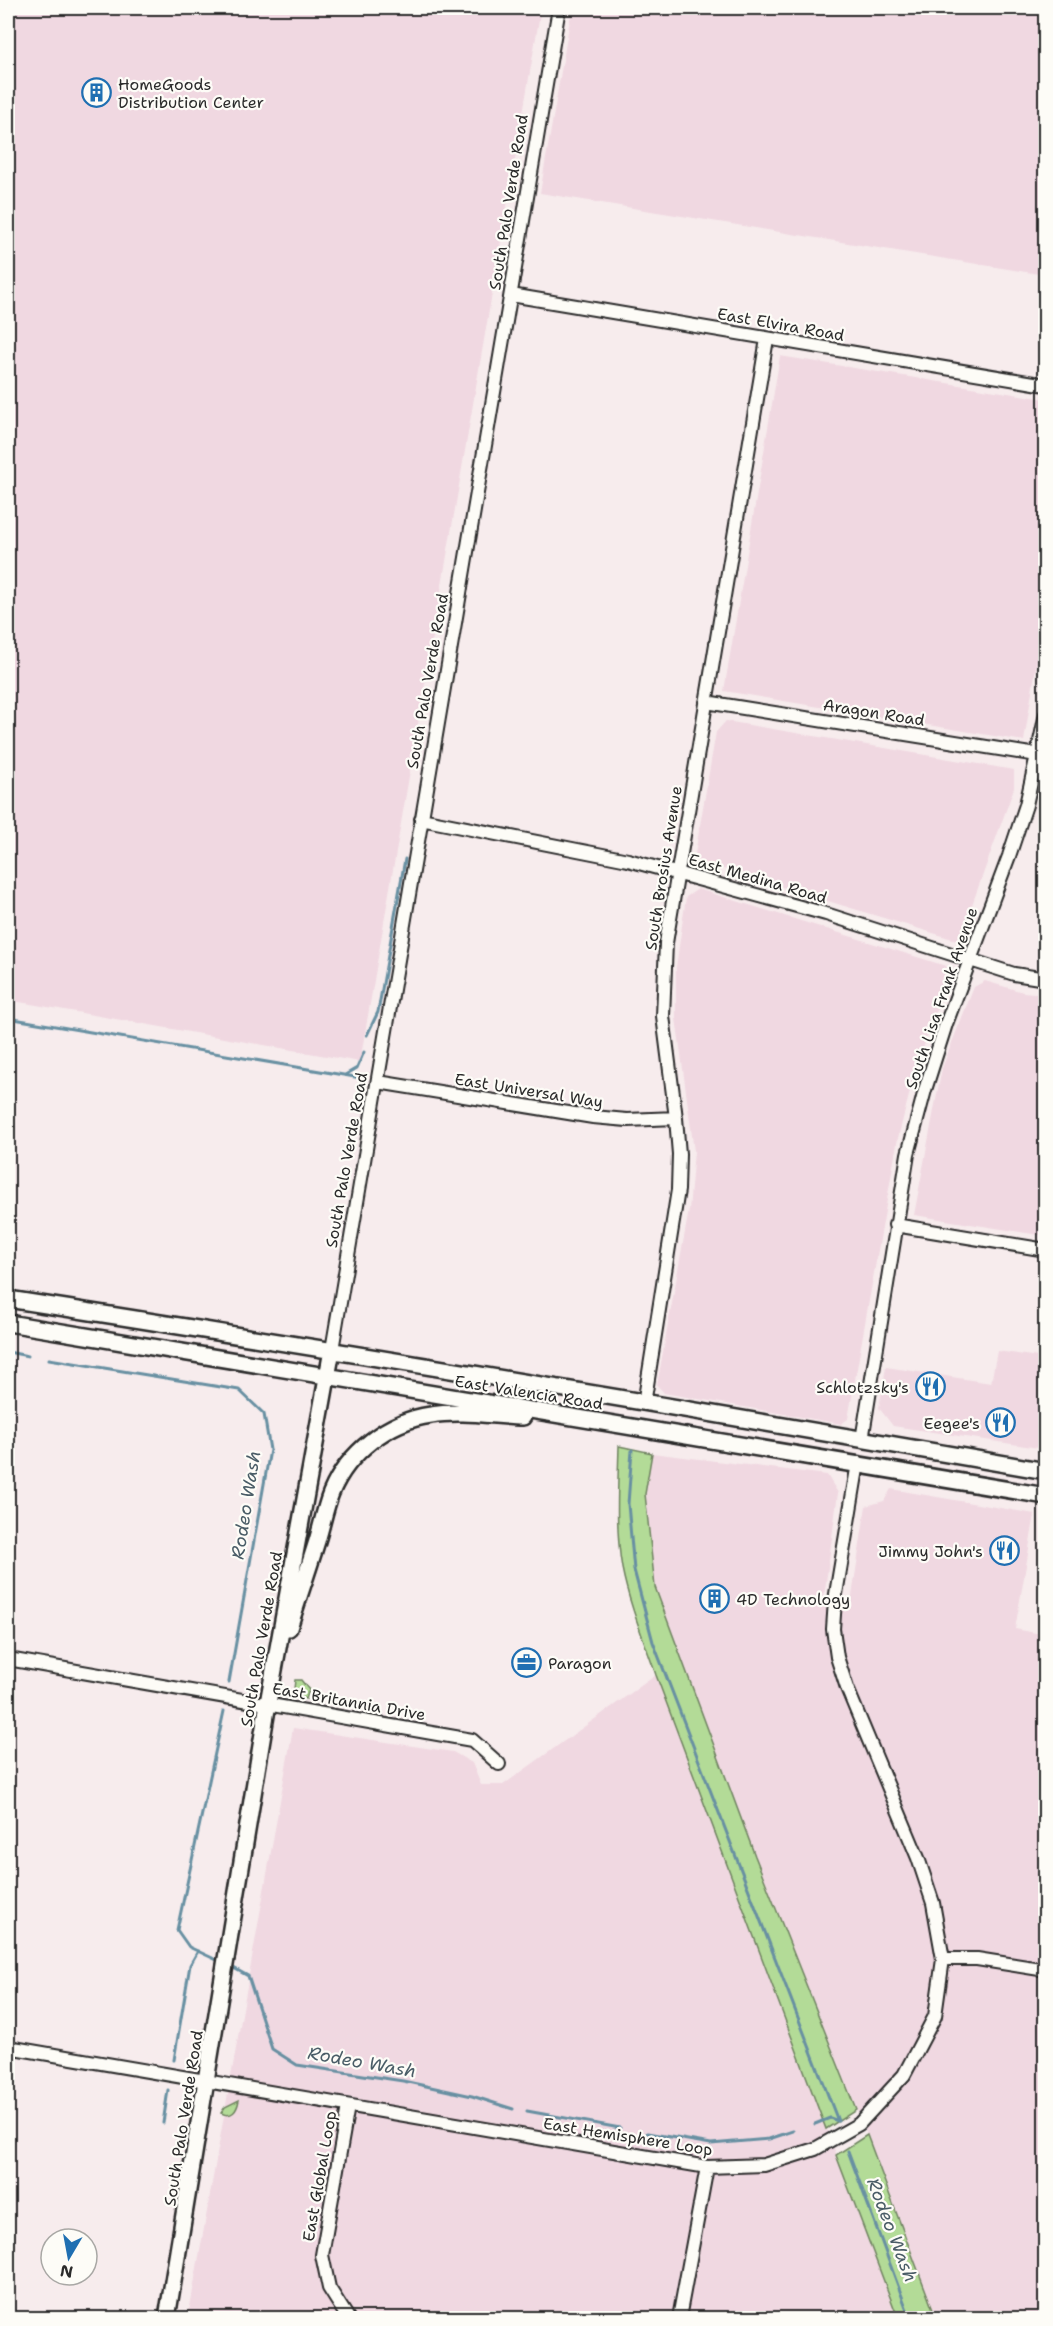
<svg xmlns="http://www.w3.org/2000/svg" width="1053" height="2326" viewBox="0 0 1053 2326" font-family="'Shantell Sans',sans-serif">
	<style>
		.built { fill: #f0d8e1 }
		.green { fill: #b3db97; stroke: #6f8361; stroke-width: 1.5 }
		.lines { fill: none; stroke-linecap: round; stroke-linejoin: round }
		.stream { stroke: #6890a2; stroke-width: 3 }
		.minor-casing { stroke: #2b2b2b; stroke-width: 16 }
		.major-casing { stroke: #2b2b2b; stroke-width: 20 }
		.minor { stroke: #fdfcf7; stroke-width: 12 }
		.major { stroke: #fdfcf7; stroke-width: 15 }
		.labels { text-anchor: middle; stroke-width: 4.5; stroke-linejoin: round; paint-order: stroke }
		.poi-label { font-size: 16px; fill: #2b2b2b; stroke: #fdfcf7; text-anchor: start }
		.street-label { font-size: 16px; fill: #2b2b2b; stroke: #fdfcf7 }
		.water-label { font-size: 18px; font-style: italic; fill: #4a5d67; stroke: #fdfcf7 }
	</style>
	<rect width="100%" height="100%" fill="#f7eced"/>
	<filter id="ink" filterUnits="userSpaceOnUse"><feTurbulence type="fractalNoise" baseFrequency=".0167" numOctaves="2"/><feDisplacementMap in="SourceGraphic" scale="12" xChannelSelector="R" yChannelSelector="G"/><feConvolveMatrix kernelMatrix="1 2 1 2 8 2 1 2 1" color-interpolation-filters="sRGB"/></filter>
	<g filter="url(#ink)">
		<!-- built -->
		<path class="built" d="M8,8H541L360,1062L8,1000Z
			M572,8H1045V275L540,193Z
			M780,356L1045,399V612L1024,741L724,691Z
			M726,721L1014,770V788L959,941L694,860L716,732Z
			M698,889L946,966L948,979L916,1068L898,1138L848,1419L841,1424L664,1393L657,1385L689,1210L694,1151L676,1018V967L686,897Z
			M985,981L1023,992L1045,994V1236L914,1215L942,1068L974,987Z
			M997,1351L1045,1358V1449L893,1426L879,1408L886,1367L991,1383Z
			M652,1453L827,1475L838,1493L824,1597L851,1602L866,1506L884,1501L891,1489L1035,1514L1015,1629L1046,1635L1045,2318H936L867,2135L755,1856L655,1587L645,1494Z
			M656,1675L898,2318H188L293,1728L453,1752L472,1763L481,1785H503Z"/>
		<!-- green -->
		<path class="green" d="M619,1446L652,1453L645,1494L655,1587L755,1856L856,2110L826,2129L656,1675C644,1640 629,1604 622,1568C615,1528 618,1486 619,1446Z
			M295,1680H301L309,1690L306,1699L299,1697L294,1689Z
			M239,2100C237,2111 232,2118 221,2113L225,2107Z
			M867,2135L936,2318H898L836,2155Z"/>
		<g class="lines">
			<!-- stream -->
			<path class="stream" d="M8,1018L361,1078
				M367,1035L378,1012L405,859
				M345,1075L357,1068L364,1052
				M8,1352L28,1356
				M49,1359L239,1390L264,1414L270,1450L229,1682
				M632,1450L628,1504L634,1570L653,1642L838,2121
				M221,1962L189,1947L177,1930L224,1711
				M230,1966L248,1976L272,2049L297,2065L403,2081L472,2096L513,2109
				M174,2060L190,1965L198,1951
				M527,2111L620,2128
				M163,2123L168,2090
				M815,2124L830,2118L838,2121
				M647,2133L711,2144L769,2139L793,2131
				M848,2151L910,2318"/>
			<defs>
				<path id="minor" d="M511,295L1046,385
					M706,702L1037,755
					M421,819L628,860L826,914L1014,974L1046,979
					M378,1082L593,1117L627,1120L676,1118
					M895,1225L1046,1250
					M332,1350L559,8
					M644,1404L678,1190L679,1154L676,1118L663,1016L666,943L767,339
					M862,1440L908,1154L925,1090L946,1024L1009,856L1026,805L1046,714
					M8,1659L472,1740L499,1764
					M943,1959H977L1046,1970
					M8,2047L707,2167L764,2165L815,2149L859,2124L904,2075L935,2016L943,1959L933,1903L918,1858L847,1688L837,1657L833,1629L835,1600L858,1463
					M348,2106L322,2255L329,2288L348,2318
					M679,2318L707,2167"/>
				<path id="major" d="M8,1299C354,1353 700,1411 1046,1471
					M8,1323L1046,1496
					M289,1628C298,1599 308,1570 317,1541C322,1525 325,1508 331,1493C348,1452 388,1421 431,1415C461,1410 493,1416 523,1417
					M167,2318L268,1703L332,1350"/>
			</defs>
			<!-- minor casing -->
			<use href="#minor" class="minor-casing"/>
			<!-- major casing -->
			<use href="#major" class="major-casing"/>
			<!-- minor -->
			<use href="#minor" class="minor"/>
			<!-- major -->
			<use href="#major" class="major"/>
		</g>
	</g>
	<!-- icons -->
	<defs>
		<symbol id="building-ring" viewBox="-11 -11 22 22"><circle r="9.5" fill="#fdfcf7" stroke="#1f6fb2" stroke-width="1.5"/><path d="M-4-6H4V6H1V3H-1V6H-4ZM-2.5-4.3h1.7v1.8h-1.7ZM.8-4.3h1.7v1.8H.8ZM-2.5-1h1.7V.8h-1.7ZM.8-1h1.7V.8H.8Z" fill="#1f6fb2"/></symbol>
		<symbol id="restaurant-ring" viewBox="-11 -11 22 22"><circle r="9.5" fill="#fdfcf7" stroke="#1f6fb2" stroke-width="1.5"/><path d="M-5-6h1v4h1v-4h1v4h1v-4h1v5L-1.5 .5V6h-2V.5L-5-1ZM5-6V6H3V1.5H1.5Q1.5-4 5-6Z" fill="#1f6fb2"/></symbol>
		<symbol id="office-ring" viewBox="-11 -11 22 22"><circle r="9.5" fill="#fdfcf7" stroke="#1f6fb2" stroke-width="1.5"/><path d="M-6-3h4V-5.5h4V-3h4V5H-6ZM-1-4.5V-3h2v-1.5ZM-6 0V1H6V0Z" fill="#1f6fb2"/></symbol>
	</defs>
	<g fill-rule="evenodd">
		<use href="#building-ring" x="80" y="76" width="33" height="33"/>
		<use href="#restaurant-ring" x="914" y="1370" width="33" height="33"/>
		<use href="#restaurant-ring" x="984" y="1406" width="33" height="33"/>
		<use href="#restaurant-ring" x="988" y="1534" width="33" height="33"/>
		<use href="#building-ring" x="698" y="1582" width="33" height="33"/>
		<use href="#office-ring" x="510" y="1646" width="33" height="33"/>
	</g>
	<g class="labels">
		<!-- poi labels -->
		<g class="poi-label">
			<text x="118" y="90">HomeGoods<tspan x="118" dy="18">Distribution Center</tspan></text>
			<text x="909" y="1393" text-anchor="end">Schlotzsky's</text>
			<text x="980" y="1429" text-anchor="end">Eegee's</text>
			<text x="983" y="1557" text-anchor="end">Jimmy John's</text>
			<text x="736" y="1605">4D Technology</text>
			<text x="548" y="1669">Paragon</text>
		</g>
		<!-- street labels -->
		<g class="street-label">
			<text transform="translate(508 202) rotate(-81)" y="6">South Palo Verde Road</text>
			<text transform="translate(781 324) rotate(10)" y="6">East Elvira Road</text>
			<text transform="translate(427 681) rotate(-80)" y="6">South Palo Verde Road</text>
			<text transform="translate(874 712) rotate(9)" y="6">Aragon Road</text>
			<text transform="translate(663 868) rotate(-81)" y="6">South Brosius Avenue</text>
			<text transform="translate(758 878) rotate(16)" y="6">East Medina Road</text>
			<text transform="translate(941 998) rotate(-71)" y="6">South Lisa Frank Avenue</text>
			<text transform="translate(529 1090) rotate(9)" y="6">East Universal Way</text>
			<text transform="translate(346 1160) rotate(-80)" y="6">South Palo Verde Road</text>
			<text transform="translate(529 1392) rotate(9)" y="6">East Valencia Road</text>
			<text transform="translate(261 1639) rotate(-80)" y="6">South Palo Verde Road</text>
			<text transform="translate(349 1701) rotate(10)" y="6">East Britannia Drive</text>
			<text transform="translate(183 2118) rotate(-81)" y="6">South Palo Verde Road</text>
			<text transform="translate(628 2136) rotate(9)" y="6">East Hemisphere Loop</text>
			<text transform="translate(319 2176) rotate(-80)" y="6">East Global Loop</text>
		</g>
		<!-- water labels -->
		<g class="water-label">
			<text transform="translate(246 1505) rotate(-81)" y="6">Rodeo Wash</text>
			<text transform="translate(362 2062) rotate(10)" y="6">Rodeo Wash</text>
			<text transform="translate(892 2230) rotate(69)" y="6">Rodeo Wash</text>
		</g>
	</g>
	<!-- margin -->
	<rect width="1053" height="2326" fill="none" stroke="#fdfcf7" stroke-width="30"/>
	<rect x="15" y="15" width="1023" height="2296" fill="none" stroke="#2b2b2b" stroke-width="2" filter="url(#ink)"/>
	<!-- north arrow -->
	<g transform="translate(69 2257) rotate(190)"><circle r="28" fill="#fdfcf7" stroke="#a9a8a5" stroke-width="1.5"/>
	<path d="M0-4.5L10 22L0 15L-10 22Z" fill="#1f6fb2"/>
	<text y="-9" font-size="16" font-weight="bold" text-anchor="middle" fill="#2b2b2b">N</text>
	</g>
</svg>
